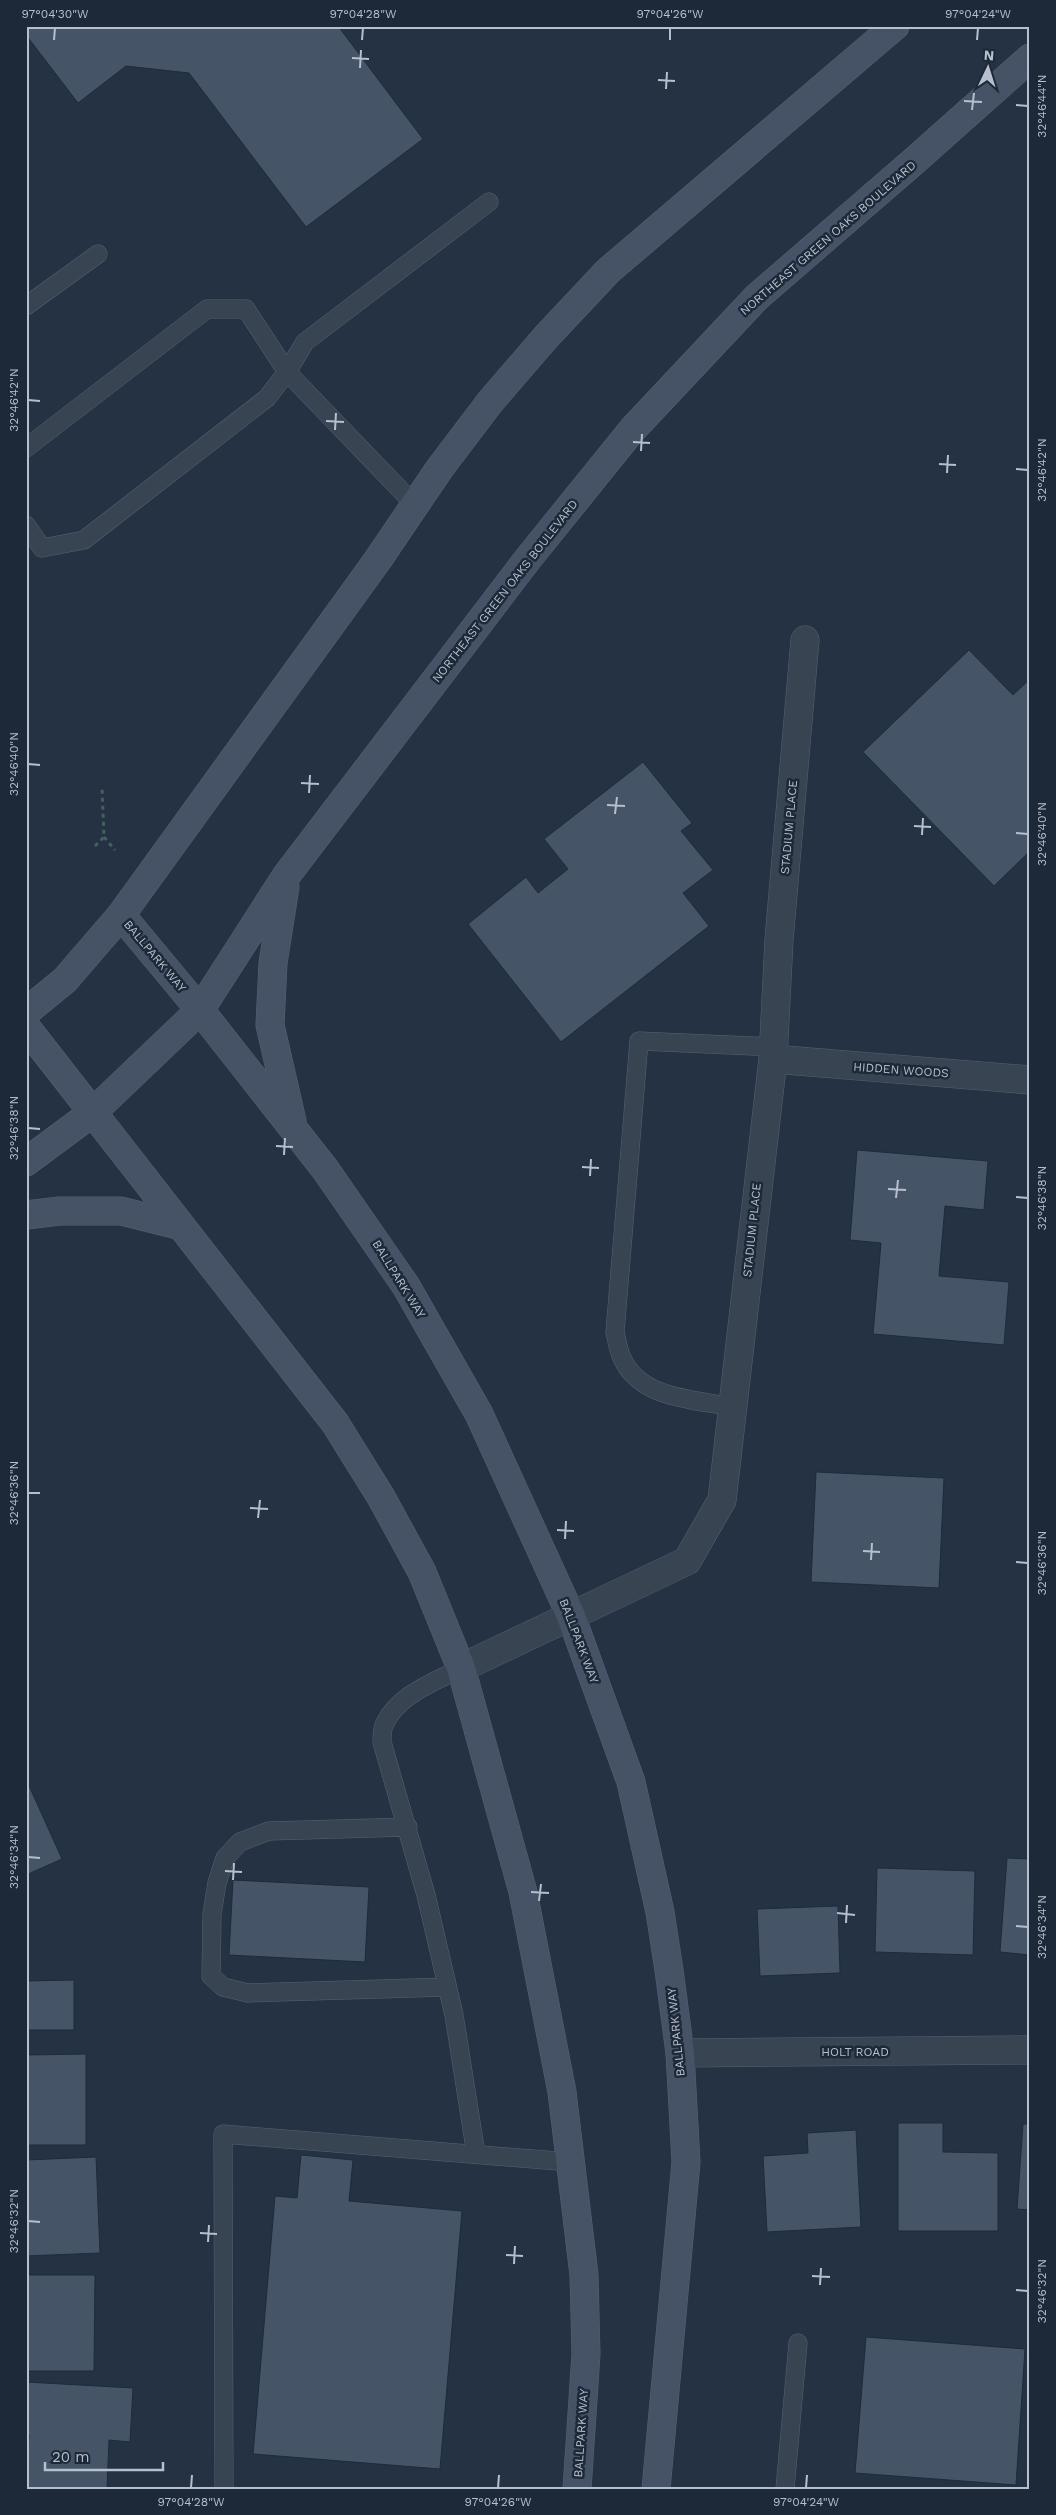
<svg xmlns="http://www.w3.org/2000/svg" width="1056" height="2515" viewBox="0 0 1056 2515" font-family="'Work Sans',sans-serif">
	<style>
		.building { fill: #465468; stroke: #1f2b3a }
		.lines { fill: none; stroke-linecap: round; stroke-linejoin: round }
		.service-casing { stroke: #576270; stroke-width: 19 }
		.minor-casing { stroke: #576270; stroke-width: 29 }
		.secondary-casing { stroke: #576270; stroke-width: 29 }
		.path { stroke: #455f61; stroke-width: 3; stroke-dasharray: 4 4; stroke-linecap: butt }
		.service { stroke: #394453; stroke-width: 18 }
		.minor { stroke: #394453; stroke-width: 28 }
		.secondary { stroke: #465366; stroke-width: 28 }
		.ticks { fill: none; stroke: #b6bfcd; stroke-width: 2 }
		.labels { text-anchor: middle; stroke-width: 5; stroke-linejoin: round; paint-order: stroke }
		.street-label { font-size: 12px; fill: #b6bfcd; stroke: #1d2938 }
		.neatline { fill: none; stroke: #b6bfcd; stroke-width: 2 }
		.ticks-label { font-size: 12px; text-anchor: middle; fill: #b6bfcd }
	</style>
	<rect width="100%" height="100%" fill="#243244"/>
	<!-- building -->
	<path class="building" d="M26,26H338L423,139L306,227L189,73L126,66L78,103L26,35Z
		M969,650L1013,695L1030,679V851L994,886L863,752Z
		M643,762L692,823L681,831L713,870L683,893L709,926L561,1042L468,924L526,877L538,893L568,869L544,839Z
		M857,1150L988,1161L984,1210L945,1206L939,1276L1009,1282L1004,1345L873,1334L881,1243L850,1240Z
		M816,1472L944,1478L939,1588L811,1582Z
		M26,1779L62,1859L26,1875Z
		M1007,1858L1030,1859V1955L1000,1952Z
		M877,1868L975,1871L973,1955L875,1952Z
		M233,1880L369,1887L365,1962L229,1955Z
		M838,1906L840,1973L760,1976L757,1909Z
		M26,1947H28L27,1981L74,1980V2030H26Z
		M86,2054V2145H26V2055Z
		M898,2123H943V2152L998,2153V2231H898Z
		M1023,2124H1030V2210L1017,2209Z
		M856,2130L861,2227L767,2232L763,2156L808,2153L807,2133Z
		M301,2155L353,2160L349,2201L462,2211L440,2469L253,2454L275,2196L297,2198Z
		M96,2157L100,2253L26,2256V2160Z
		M26,2275H95L94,2371H26Z
		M866,2337L1025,2349L1016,2485L855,2473Z
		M26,2382L133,2388L130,2442L109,2440L107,2489L26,2488L29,2435L26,2434Z"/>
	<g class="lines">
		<defs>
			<path id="service" d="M26,306L98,254
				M26,448L207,309H246L287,372L305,342L489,202
				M26,525L42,548L84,540L267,398L287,372L415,505
				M732,1407C693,1399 640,1399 622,1358C618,1350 617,1340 615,1332L639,1041L773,1047
				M461,1668C435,1682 399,1694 385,1723C382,1728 382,1736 382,1742L426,1895L454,2015L476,2154
				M408,1827L269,1831L240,1842L225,1858L217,1883L212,1914L211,1976L223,1987L248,1993L447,1987
				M224,2489L223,2134L570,2162
				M785,2489L798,2343"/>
			<path id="minor" d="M773,1059L1030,1080
				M461,1668L687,1561L722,1500L773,1059L779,940L805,640
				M680,2053L1030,2050"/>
			<path id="secondary" d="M285,887L273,963L270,1025L292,1121
				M121,915L200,1010L325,1169L406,1286L479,1414L571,1616L631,1782L660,1912L669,1970L680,2053L686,2162L656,2489
				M26,1012L65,980L121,915L377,561L440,468L490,402L546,337L608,271L895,26
				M26,1027L335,1423L381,1497L422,1572L461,1668L523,1892L562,2092L584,2275L586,2354L577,2489
				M26,1162L92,1113L200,1010L286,876L527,560L632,430L757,297L913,162L1030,58
				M26,1215L60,1211H121L181,1226"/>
		</defs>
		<!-- service casing -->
		<use href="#service" class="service-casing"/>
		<!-- minor casing -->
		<use href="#minor" class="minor-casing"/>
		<!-- secondary casing -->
		<use href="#secondary" class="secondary-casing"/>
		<!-- path -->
		<path class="path" d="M104,837L115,850
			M95,846L104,837L102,788"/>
		<!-- service -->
		<use href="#service" class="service"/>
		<!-- minor -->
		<use href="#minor" class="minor"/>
		<!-- secondary -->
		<use href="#secondary" class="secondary"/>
	</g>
	<!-- ticks -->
	<path class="ticks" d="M54,40L55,28M362,40L363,28M670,40V28M977,40L978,28M352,58L369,59M360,68L361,50M658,80L675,81M666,89L667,72M964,101L982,102M1016,105L1028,106M972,110L974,93M28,400L40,401M326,421L344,422M335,430L336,413M633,442L650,443M641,451L642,434M939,464L956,465M1016,469L1028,470M947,473L948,455M28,764L40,765M301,783L319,784M309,793L310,775M607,805L625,806M615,814L617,797M914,826L931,827M1016,833L1028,834M922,835L923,818M28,1128L40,1129M276,1146L293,1147M284,1155L285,1138M582,1167L599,1168M590,1176L591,1159M888,1189L906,1190M1016,1197L1028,1198M896,1198L898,1180M28,1493H40M250,1508L268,1509M258,1518L260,1500M557,1530L574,1531M565,1539L566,1521M863,1551L880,1552M871,1560L872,1543M1016,1562L1028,1563M28,1857L40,1858M225,1871L242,1872M233,1880L234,1863M531,1892L549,1893M539,1901L541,1884M837,1913L855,1915M846,1923L847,1905M1016,1926L1028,1927M28,2221L40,2222M200,2233L217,2234M208,2242L209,2225M506,2255L523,2256M514,2264L515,2246M812,2276L830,2277M820,2285L821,2268M1016,2290L1028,2291M191,2488L192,2475M498,2488L499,2475M806,2488L807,2475"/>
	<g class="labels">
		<!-- street labels -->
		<g class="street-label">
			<text transform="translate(828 238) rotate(-41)" y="4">NORTHEAST GREEN OAKS BOULEVARD</text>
			<text transform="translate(505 591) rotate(-52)" y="4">NORTHEAST GREEN OAKS BOULEVARD</text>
			<text transform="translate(789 827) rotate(-85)" y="4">STADIUM PLACE</text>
			<text transform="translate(155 956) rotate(50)" y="4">BALLPARK WAY</text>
			<text transform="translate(901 1070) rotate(4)" y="4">HIDDEN WOODS</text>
			<text transform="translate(752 1230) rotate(-84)" y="4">STADIUM PLACE</text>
			<text transform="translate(399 1279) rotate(58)" y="4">BALLPARK WAY</text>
			<text transform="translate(579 1641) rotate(69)" y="4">BALLPARK WAY</text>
			<text transform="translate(676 2032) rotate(-96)" y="4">BALLPARK WAY</text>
			<text x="855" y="2056">HOLT ROAD</text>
			<text transform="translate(581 2433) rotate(-86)" y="4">BALLPARK WAY</text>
		</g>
	</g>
	<!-- border -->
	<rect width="1056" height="2515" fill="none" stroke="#1d2938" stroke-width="55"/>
	<!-- north arrow -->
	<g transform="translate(988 68) rotate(4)" stroke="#1d2938" stroke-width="4" paint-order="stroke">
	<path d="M0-4L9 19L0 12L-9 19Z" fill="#b6bfcd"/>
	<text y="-8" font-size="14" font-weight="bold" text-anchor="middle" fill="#b6bfcd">N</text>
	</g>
	<!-- scale -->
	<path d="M45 2462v8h118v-8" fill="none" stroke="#b6bfcd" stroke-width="2.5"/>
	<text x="52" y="2462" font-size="15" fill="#b6bfcd" stroke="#1d2938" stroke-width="4" paint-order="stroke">20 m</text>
	<rect x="28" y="28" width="1000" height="2460" class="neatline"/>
	<g class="ticks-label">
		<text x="55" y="18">97°04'30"W</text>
		<text x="363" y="18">97°04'28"W</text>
		<text x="670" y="18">97°04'26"W</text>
		<text x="978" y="18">97°04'24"W</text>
		<text transform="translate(1042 106) rotate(-90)" y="4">32°46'44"N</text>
		<text transform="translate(14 400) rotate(-90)" y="4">32°46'42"N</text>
		<text transform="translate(1042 470) rotate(-90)" y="4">32°46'42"N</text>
		<text transform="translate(14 764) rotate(-90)" y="4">32°46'40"N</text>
		<text transform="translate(1042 834) rotate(-90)" y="4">32°46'40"N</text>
		<text transform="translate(14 1128) rotate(-90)" y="4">32°46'38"N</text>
		<text transform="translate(1042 1198) rotate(-90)" y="4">32°46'38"N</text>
		<text transform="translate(14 1493) rotate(-90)" y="4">32°46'36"N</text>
		<text transform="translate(1042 1563) rotate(-90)" y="4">32°46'36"N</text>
		<text transform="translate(14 1857) rotate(-90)" y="4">32°46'34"N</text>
		<text transform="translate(1042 1927) rotate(-90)" y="4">32°46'34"N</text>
		<text transform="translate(14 2221) rotate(-90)" y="4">32°46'32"N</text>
		<text transform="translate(1042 2291) rotate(-90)" y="4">32°46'32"N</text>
		<text x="191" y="2506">97°04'28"W</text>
		<text x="498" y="2506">97°04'26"W</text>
		<text x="806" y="2506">97°04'24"W</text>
	</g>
</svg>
